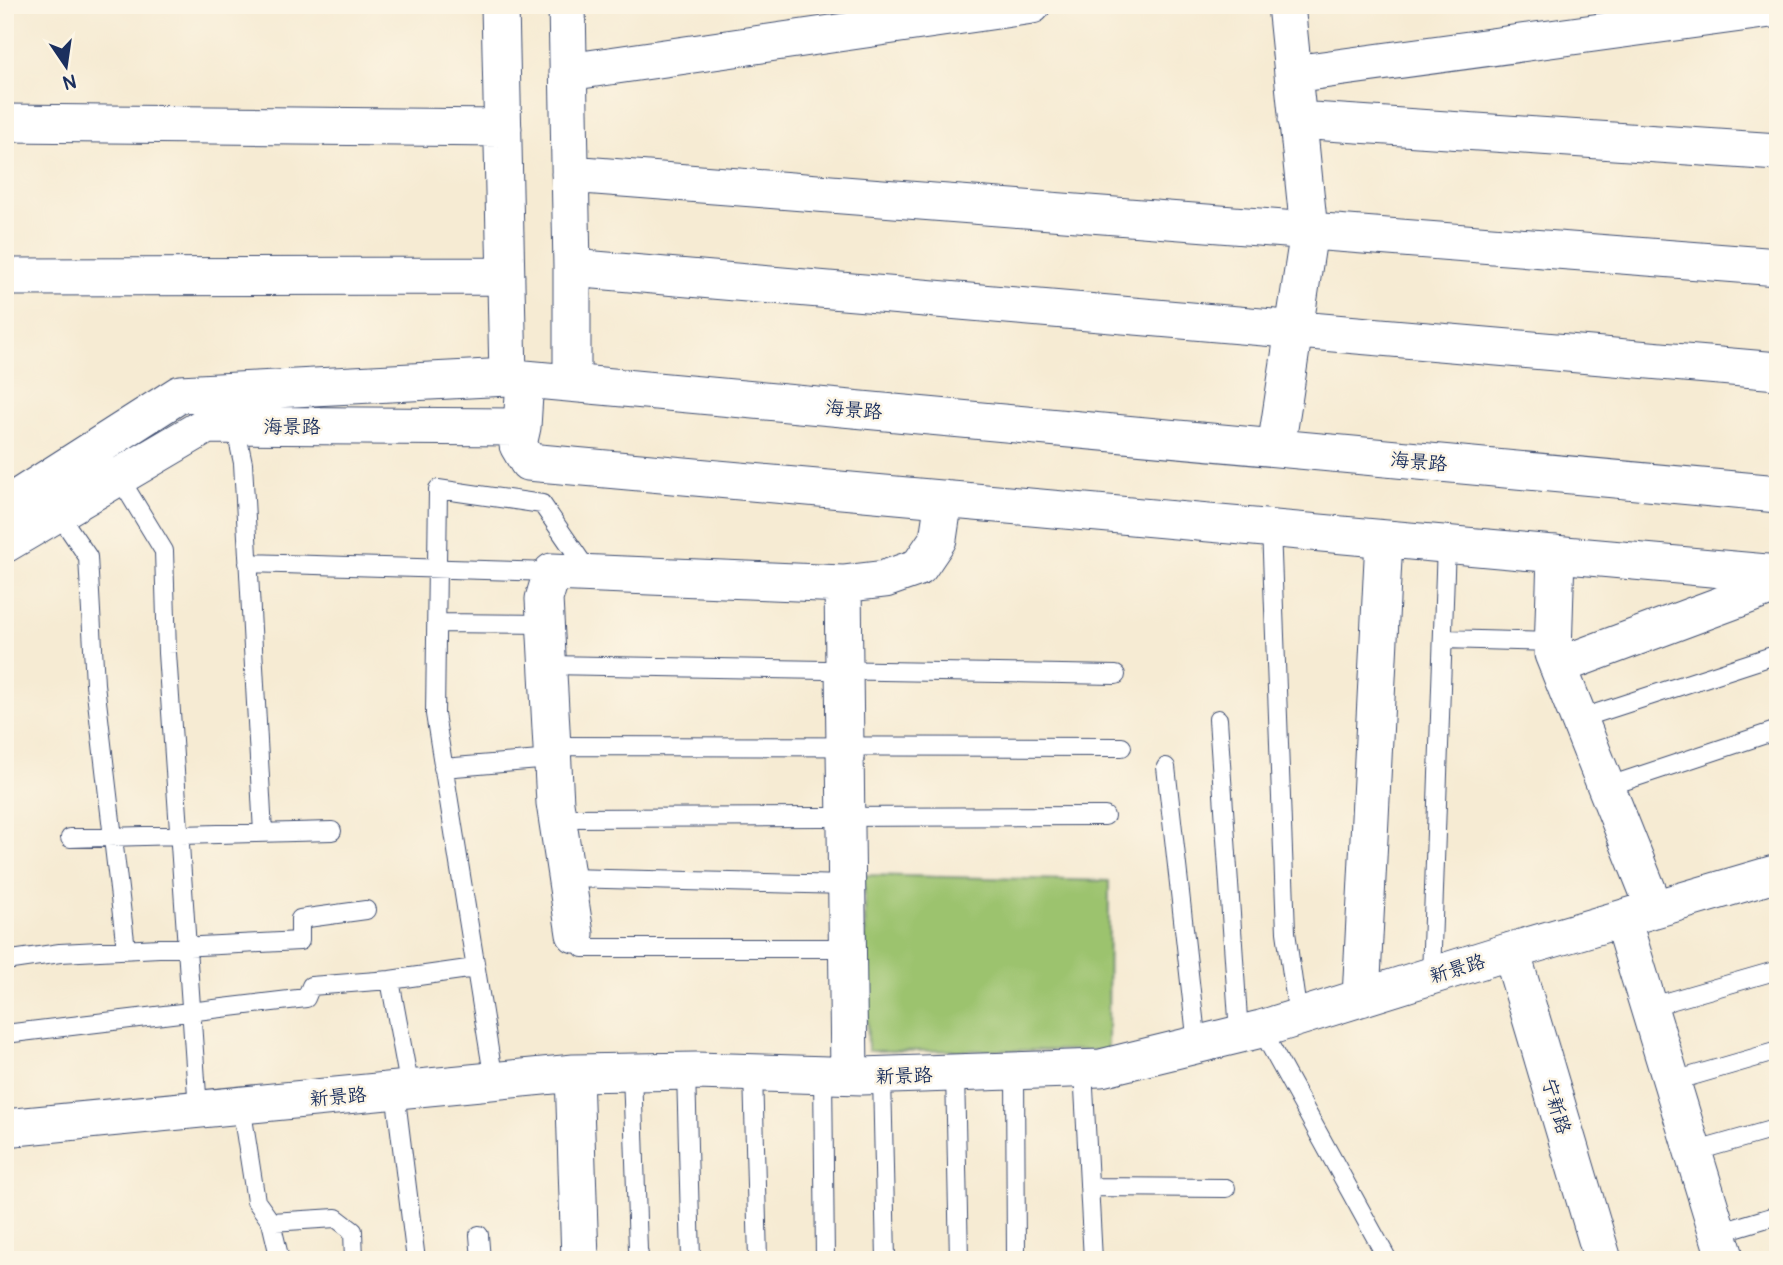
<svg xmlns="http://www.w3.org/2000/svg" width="1783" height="1265" viewBox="0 0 1783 1265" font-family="Pangolin,'LXGW WenKai TC',sans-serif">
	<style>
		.green { fill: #9cc36e; stroke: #5c7966; stroke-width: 2 }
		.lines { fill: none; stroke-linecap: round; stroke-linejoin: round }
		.service-casing { stroke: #3c4b70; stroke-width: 20 }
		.minor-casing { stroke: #3c4b70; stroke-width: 39 }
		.service { stroke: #fff; stroke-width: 18 }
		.minor { stroke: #fff; stroke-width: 37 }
		.labels { text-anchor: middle; stroke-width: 5; stroke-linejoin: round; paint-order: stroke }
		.street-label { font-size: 19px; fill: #1b2f5e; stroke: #fcf5e5 }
	</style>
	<rect width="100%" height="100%" fill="#fcf5e5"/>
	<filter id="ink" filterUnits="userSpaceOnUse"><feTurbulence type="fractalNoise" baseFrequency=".0143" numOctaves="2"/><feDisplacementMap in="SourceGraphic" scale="14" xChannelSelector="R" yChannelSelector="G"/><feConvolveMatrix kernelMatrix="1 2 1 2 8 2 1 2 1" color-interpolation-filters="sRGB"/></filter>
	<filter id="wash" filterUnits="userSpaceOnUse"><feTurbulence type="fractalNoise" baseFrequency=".00686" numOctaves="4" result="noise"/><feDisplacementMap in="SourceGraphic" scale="28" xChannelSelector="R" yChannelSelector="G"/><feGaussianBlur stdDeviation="1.57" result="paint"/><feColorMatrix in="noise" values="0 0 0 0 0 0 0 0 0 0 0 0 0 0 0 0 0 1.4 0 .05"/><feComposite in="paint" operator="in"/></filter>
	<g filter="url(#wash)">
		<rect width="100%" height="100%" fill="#f6ebd3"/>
		<!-- green -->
		<path class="green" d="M864,875L1109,881L1108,1050L868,1051Z"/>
	</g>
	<g filter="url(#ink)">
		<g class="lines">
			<defs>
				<path id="service" d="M235,425L243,463L263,833
					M119,477L164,551L167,653L198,1110
					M58,513L88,557L95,684L126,949
					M1271,528L1286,932L1298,1017
					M248,563L552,572
					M436,623L545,624
					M1443,639L1553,642
					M548,665L1116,675
					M1218,719L1239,1034
					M1579,719L1778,654
					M552,746L1122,747
					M1166,767L1197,1045
					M443,768L552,759
					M1606,787L1778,730
					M557,818L1105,816
					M70,838L332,831
					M567,878L847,885
					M575,934L583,948H848
					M5,961L60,953L300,941V919L366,910
					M1431,976L1446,544
					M390,980L410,1089
					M1649,1007L1778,970
					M1261,1029L1388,1260
					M5,1034L306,998L311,986L390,980L475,968
					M1083,1069L1093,1260
					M686,1071L691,1260
					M1015,1071L1016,1260
					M632,1072L638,1250L640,1260
					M753,1072L758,1260
					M955,1073L959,1260
					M823,1074L825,1260
					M882,1076L886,1260
					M494,1081L435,714L438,489L542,504L590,574
					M1671,1082L1778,1051
					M395,1091L416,1260
					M241,1105L256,1201L271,1222L336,1218L353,1231L354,1260
					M1693,1152L1778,1128
					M1089,1187L1226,1188
					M271,1222L280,1260
					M1718,1233L1778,1215
					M479,1235L481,1260"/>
				<path id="minor" d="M500,5L508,377L525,379
					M567,5L572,268L1778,371
					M568,72L1032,5
					M1293,74L1778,8
					M1297,120L1778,152
					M5,123L503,128
					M570,174L1778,267
					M5,277L506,276
					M572,383V268
					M522,427L518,445L528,462L1778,574
					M1276,448L1309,231L1286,5
					M5,506L180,394L508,377
					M5,544L207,425L522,427L525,379L1778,494
					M1556,554L1553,654L1655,909
					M843,584L849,1075
					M1558,666L1778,584
					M1622,919L1726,1260
					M575,934L555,803L544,599L552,572L843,584L885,579L919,567L938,539L944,499
					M1511,951L1603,1260
					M1361,998L1384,539
					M574,1073L580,1260
					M5,1128L574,1073L696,1071L862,1076L1101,1068L1261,1029L1511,951L1778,873"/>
			</defs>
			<!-- service casing -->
			<use href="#service" class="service-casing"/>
			<!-- minor casing -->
			<use href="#minor" class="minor-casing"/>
			<!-- service -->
			<use href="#service" class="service"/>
			<!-- minor -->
			<use href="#minor" class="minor"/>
		</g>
	</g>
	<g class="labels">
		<!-- street labels -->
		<g class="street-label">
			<text transform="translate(854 409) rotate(5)" y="7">海景路</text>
			<text x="292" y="433">海景路</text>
			<text transform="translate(1419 461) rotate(5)" y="7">海景路</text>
			<text transform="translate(1457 968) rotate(-17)" y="7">新景路</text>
			<text transform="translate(904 1075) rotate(-2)" y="7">新景路</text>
			<text transform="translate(338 1096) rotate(-5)" y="7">新景路</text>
			<text transform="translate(1557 1106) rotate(73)" y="7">宁新路</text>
		</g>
	</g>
	<!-- margin -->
	<rect width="1783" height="1265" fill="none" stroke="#fcf5e5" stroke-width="28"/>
	<!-- north arrow -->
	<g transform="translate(66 66) rotate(167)" stroke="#fcf5e5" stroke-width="5" paint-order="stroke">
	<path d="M0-5L12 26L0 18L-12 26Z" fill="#1b2f5e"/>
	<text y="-10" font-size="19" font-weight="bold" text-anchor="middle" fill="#1b2f5e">N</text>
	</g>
</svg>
